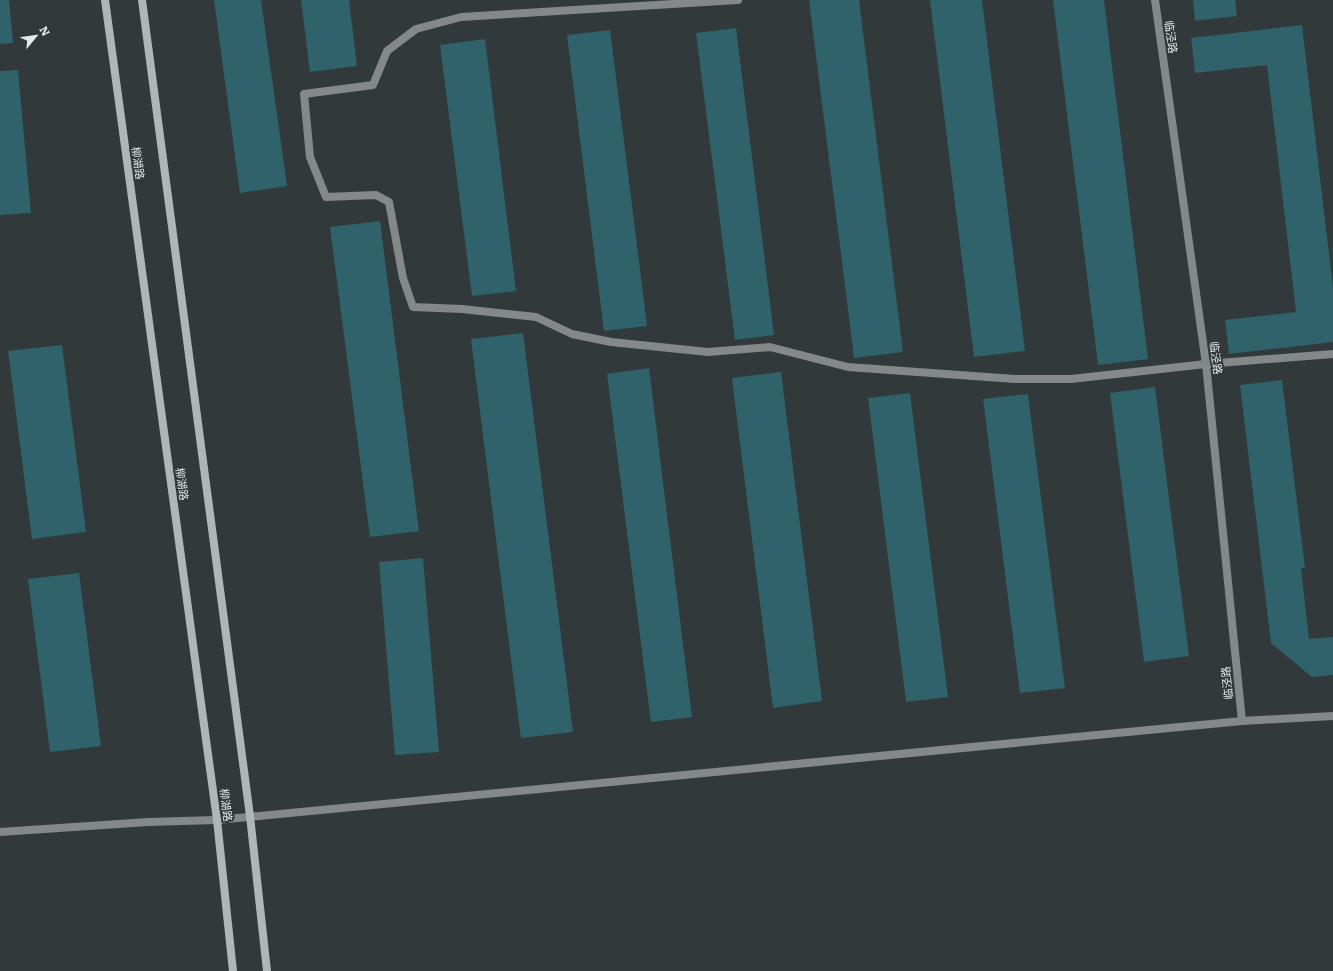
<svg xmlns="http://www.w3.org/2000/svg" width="1333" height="971" viewBox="0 0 1333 971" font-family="Literata,'Noto Sans SC',serif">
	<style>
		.building { fill: #2f626b }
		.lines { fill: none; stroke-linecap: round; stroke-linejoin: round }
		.minor { stroke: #848889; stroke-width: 8 }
		.tertiary { stroke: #848889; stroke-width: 8 }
		.secondary { stroke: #afb6b7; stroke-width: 8 }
		.labels { text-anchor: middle; stroke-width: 4; stroke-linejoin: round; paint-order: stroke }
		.street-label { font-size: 11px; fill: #e4e9ea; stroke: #31393b }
	</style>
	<rect width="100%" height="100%" fill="#31393b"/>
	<!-- building -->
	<path class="building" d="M0,0H9L13,43L0,44Z
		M214,0H261L287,186L240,193Z
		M301,0H349L357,66L310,72Z
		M809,0H859L903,352L854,358Z
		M930,0H982L1025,351L974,357Z
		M1053,0H1104L1148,359L1098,365Z
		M1193,0H1235L1237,16L1195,21Z
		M1302,25L1333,288V342L1229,354L1225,320L1296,312L1267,65L1195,73L1191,38Z
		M736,28L774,335L735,340L696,33Z
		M610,30L647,326L604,331L567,35Z
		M485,39L516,291L472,296L440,45Z
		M18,70L31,213L0,215V71Z
		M380,221L419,531L370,537L330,227Z
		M523,333L573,732L521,738L471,339Z
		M62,345L86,532L32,539L8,351Z
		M649,368L692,717L651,722L607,374Z
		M781,372L822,701L773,708L732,378Z
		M1282,380L1305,568H1301L1309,639L1333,637V675L1312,677L1271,643L1240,385Z
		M1155,387L1189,656L1144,662L1110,393Z
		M910,393L948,697L906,702L868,398Z
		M1028,394L1065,688L1020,693L983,399Z
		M423,558L439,752L395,755L379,562Z
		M79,573L101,746L50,752L28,579Z"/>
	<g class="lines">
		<!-- minor -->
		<path class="minor" d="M738,0L461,17L416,29L387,51L373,85L304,94L310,157L326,197L376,195L389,202L403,278L413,307L462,309L536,317L572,334L611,342L708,352L770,347L848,367L1015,379H1071L1206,364L1333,354
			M0,832L148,822L217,820"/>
		<!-- tertiary -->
		<path class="tertiary" d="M1155,0L1206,364L1242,721
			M217,820L1242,721L1333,716"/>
		<!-- secondary -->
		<path class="secondary" d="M105,0L217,820L233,971
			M142,0L250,816L267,971"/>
	</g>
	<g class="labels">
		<!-- street labels -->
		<g class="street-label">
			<text transform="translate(1171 37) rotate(82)" y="4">临泾路</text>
			<text transform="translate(138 163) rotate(82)" y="4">柳湖路</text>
			<text transform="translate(1216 358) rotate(83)" y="4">临泾路</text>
			<text transform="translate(182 484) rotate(82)" y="4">柳湖路</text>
			<text transform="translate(1227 683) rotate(-96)" y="4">临泾路</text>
			<text transform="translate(226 805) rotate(83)" y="4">柳湖路</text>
		</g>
	</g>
	<!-- north arrow -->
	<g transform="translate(36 36) rotate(61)" stroke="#31393b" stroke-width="3" paint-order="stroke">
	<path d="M0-3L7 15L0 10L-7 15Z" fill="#e4e9ea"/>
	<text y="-6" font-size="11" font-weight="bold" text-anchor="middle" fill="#e4e9ea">N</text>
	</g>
</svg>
